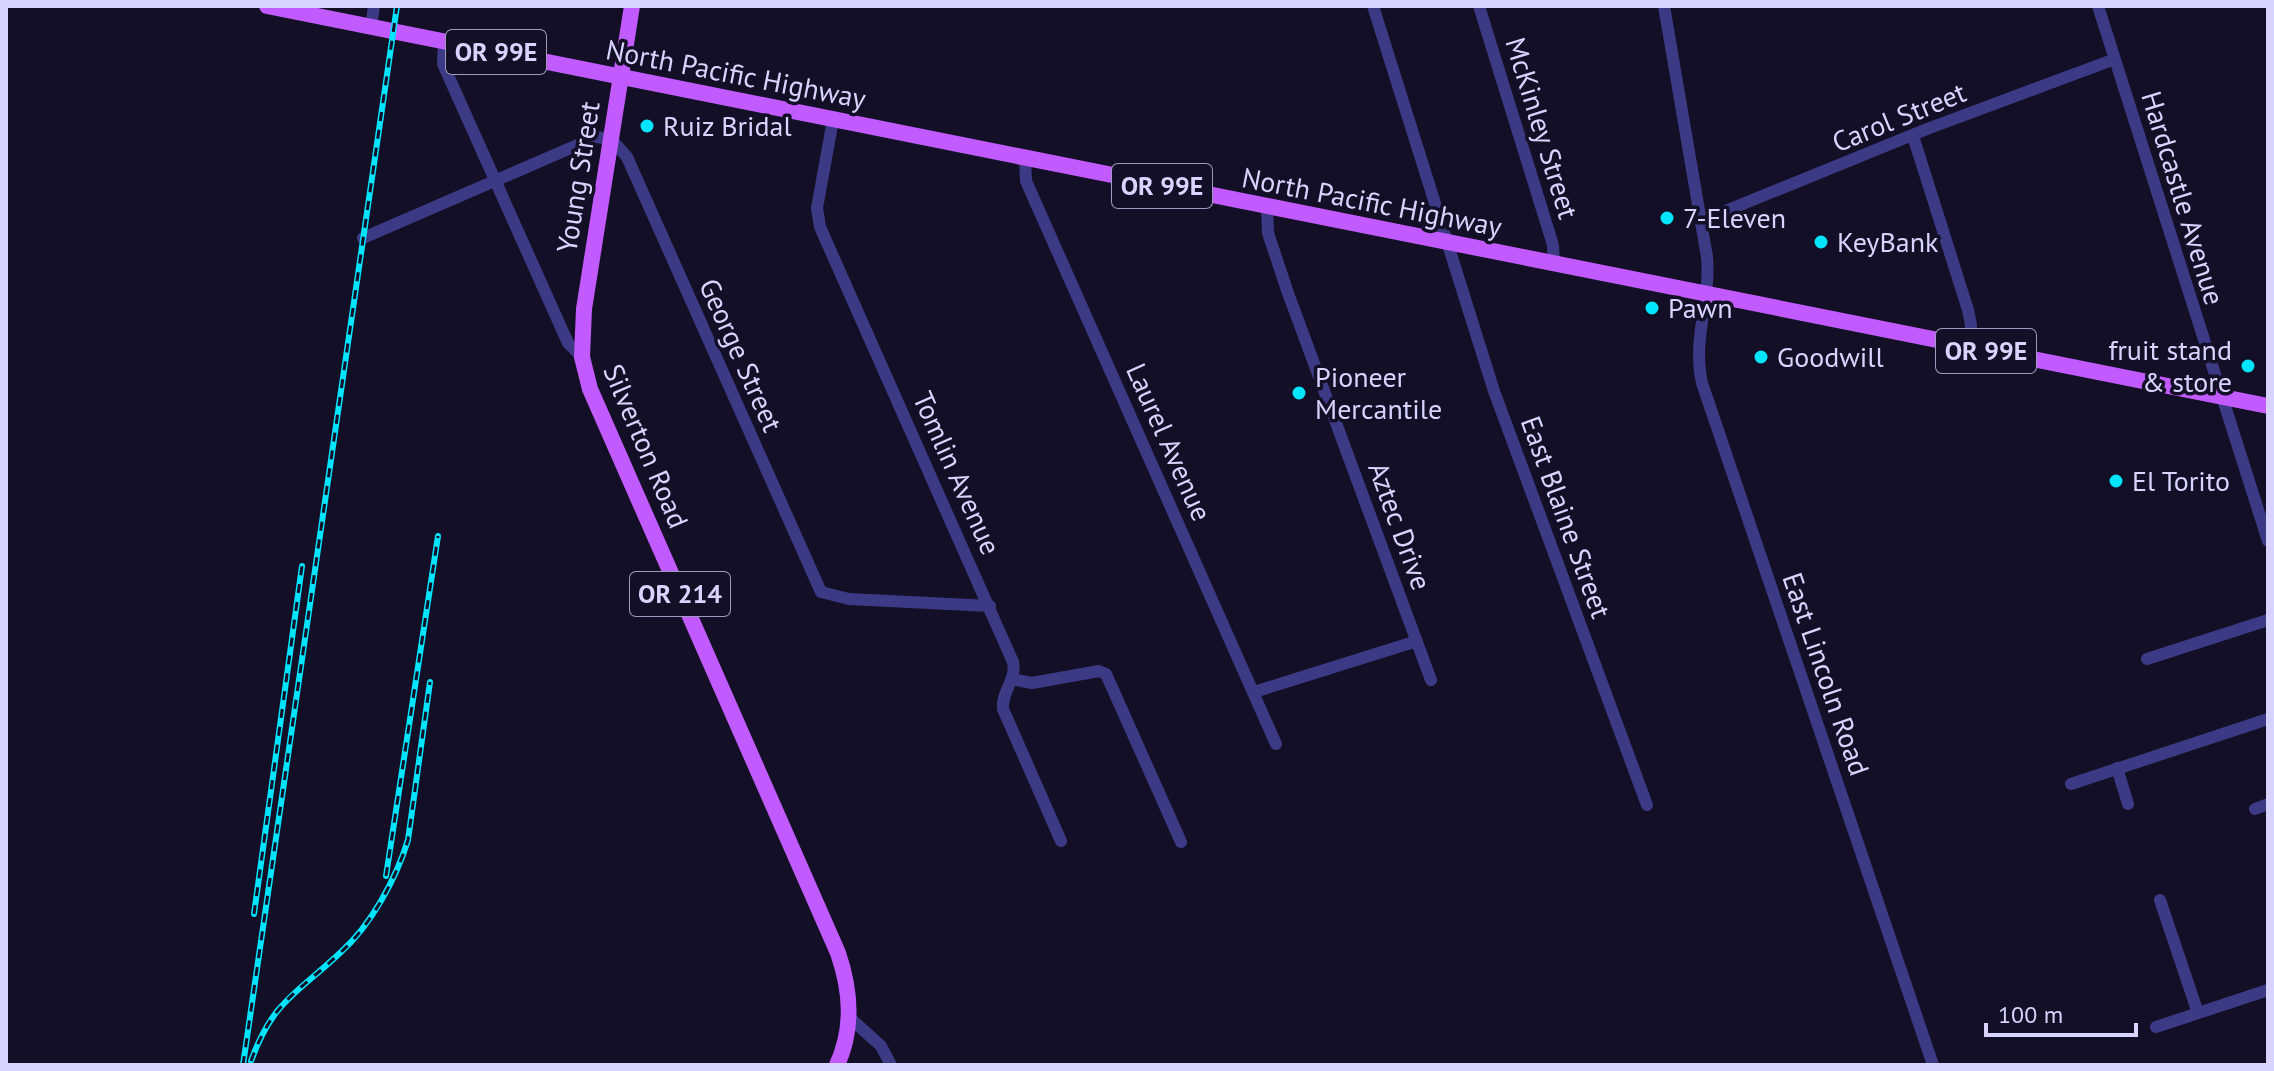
<svg xmlns="http://www.w3.org/2000/svg" width="2274" height="1071" viewBox="0 0 2274 1071" font-family="'PT Sans',sans-serif">
	<style>
		.lines { fill: none; stroke-linecap: round; stroke-linejoin: round }
		.minor { stroke: #3d3a85; stroke-width: 12 }
		.major { stroke: #c25bff; stroke-width: 16 }
		.rail-casing { stroke: #00e5ff; stroke-width: 6 }
		.rail { stroke: #130f26; stroke-width: 3; stroke-dasharray: 9; stroke-linecap: butt }
		.poi-dot { fill: #00e5ff; stroke: #130f26; stroke-width: 3 }
		.labels { text-anchor: middle; stroke-width: 7; stroke-linejoin: round; paint-order: stroke }
		.shield { fill: #130f26; stroke: #9e99be; stroke-width: 2 }
		.shield-label { font-size: 26px; font-weight: bold; fill: #d9d4ff }
		.street-label { font-size: 28px; fill: #d9d4ff; stroke: #130f26 }
		.poi-label { font-size: 28px; fill: #d9d4ff; stroke: #130f26; text-anchor: start }
	</style>
	<rect width="100%" height="100%" fill="#130f26"/>
	<g class="lines">
		<!-- minor -->
		<path class="minor" d="M1373,6L1494,391L1647,805
			M1479,6L1553,245L1554,265
			M1664,6L1707,257C1711,300 1692,339 1702,383L1933,1065
			M2098,6L2268,541
			M371,27L374,6
			M444,41L443,64L568,343L582,357
			M833,120L817,208L820,227L1013,662C1017,680 1001,692 1003,709L1061,841
			M1913,136L1968,310L1971,325L1969,347
			M1025,158L1026,181L1276,744
			M1267,207L1268,233L1288,293L1431,680
			M1701,221L1927,129L2115,59
			M363,238L596,137L611,139L627,157L821,592L849,599L990,606
			M2147,659L2268,620
			M1012,679L1032,683L1099,671L1106,674L1181,842
			M1254,692L1417,641
			M2117,768L2128,804
			M2071,784L2268,719
			M2255,809L2268,804
			M2160,900L2198,1013
			M849,1017L881,1046L891,1065
			M2156,1027L2268,990"/>
		<!-- major -->
		<path class="major" d="M267,6L2268,406
			M632,6L584,309L582,357L590,389L838,953C851,991 854,1028 837,1065"/>
		<defs>
			<path id="rail" d="M386,876L438,536
				M254,914L302,566
				M251,1061C273,1000 298,993 341,952C371,925 396,879 408,840L430,682
				M243,1065L397,6"/>
		</defs>
		<!-- rail casing -->
		<use href="#rail" class="rail-casing"/>
		<!-- rail -->
		<use href="#rail" class="rail"/>
	</g>
	<!-- markers -->
	<g class="poi-dot">
		<circle cx="647" cy="126" r="8"/>
		<circle cx="1667" cy="218" r="8"/>
		<circle cx="1821" cy="242" r="8"/>
		<circle cx="1652" cy="308" r="8"/>
		<circle cx="1761" cy="357" r="8"/>
		<circle cx="2248" cy="366" r="8"/>
		<circle cx="1299" cy="393" r="8"/>
		<circle cx="2116" cy="481" r="8"/>
	</g>
	<g class="labels">
		<!-- shield labels -->
		<g class="shield">
			<rect x="446" y="30" width="100" height="44" rx="6"/>
			<rect x="1112" y="164" width="100" height="44" rx="6"/>
			<rect x="1936" y="329" width="100" height="44" rx="6"/>
			<rect x="630" y="572" width="100" height="44" rx="6"/>
		</g>
		<g class="shield-label">
			<text x="496" y="61">OR 99E</text>
			<text x="1162" y="195">OR 99E</text>
			<text x="1986" y="360">OR 99E</text>
			<text x="680" y="603">OR 214</text>
		</g>
		<!-- street labels -->
		<g class="street-label">
			<text transform="translate(736 74) rotate(11)" y="10">North Pacific Highway</text>
			<text transform="translate(1899 117) rotate(-22)" y="10">Carol Street</text>
			<text transform="translate(1542 128) rotate(73)" y="10">McKinley Street</text>
			<text transform="translate(578 177) rotate(-81)" y="10">Young Street</text>
			<text transform="translate(2183 198) rotate(73)" y="10">Hardcastle Avenue</text>
			<text transform="translate(1372 202) rotate(11)" y="10">North Pacific Highway</text>
			<text transform="translate(741 355) rotate(66)" y="10">George Street</text>
			<text transform="translate(1169 442) rotate(66)" y="10">Laurel Avenue</text>
			<text transform="translate(646 446) rotate(67)" y="10">Silverton Road</text>
			<text transform="translate(957 473) rotate(66)" y="10">Tomlin Avenue</text>
			<text transform="translate(1566 517) rotate(70)" y="10">East Blaine Street</text>
			<text transform="translate(1400 526) rotate(70)" y="10">Aztec Drive</text>
			<text transform="translate(1826 674) rotate(71)" y="10">East Lincoln Road</text>
		</g>
		<!-- poi labels -->
		<g class="poi-label">
			<text x="663" y="136">Ruiz Bridal</text>
			<text x="1683" y="228">7-Eleven</text>
			<text x="1837" y="252">KeyBank</text>
			<text x="1668" y="318">Pawn</text>
			<text x="2232" y="360" text-anchor="end">fruit stand<tspan x="2232" dy="32">&amp; store</tspan></text>
			<text x="1777" y="367">Goodwill</text>
			<text x="1315" y="387">Pioneer<tspan x="1315" dy="32">Mercantile</tspan></text>
			<text x="2132" y="491">El Torito</text>
		</g>
	</g>
	<!-- border -->
	<rect width="2274" height="1071" fill="none" stroke="#d9d4ff" stroke-width="16"/>
	<!-- scale -->
	<path d="M1986 1023v12h150v-12" fill="none" stroke="#d9d4ff" stroke-width="4"/>
	<text x="1998" y="1023" font-size="24" fill="#d9d4ff" stroke="#130f26" stroke-width="6" paint-order="stroke">100 m</text>
</svg>
